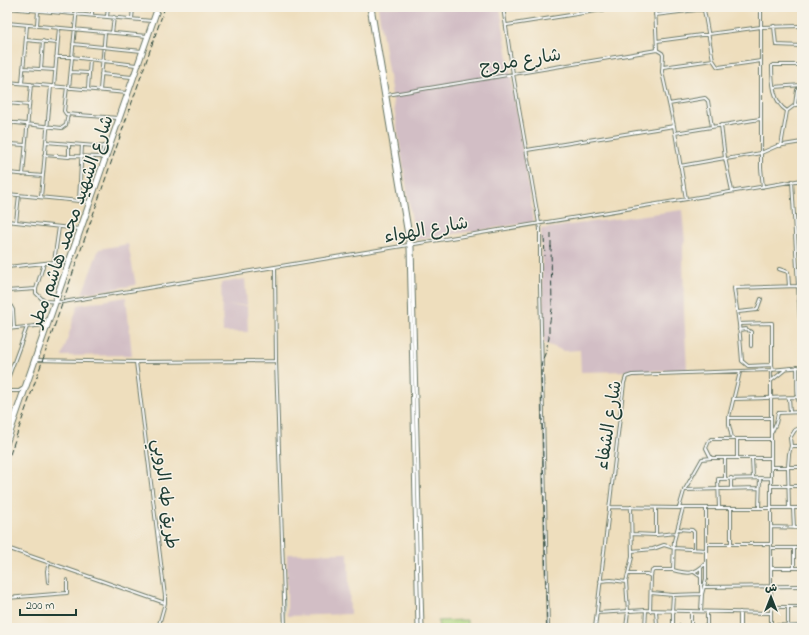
<svg xmlns="http://www.w3.org/2000/svg" width="809" height="635" viewBox="0 0 809 635" font-family="'Indie Flower','Playpen Sans Arabic',sans-serif">
	<style>
		.industrial { fill: #d2bec5 }
		.green { fill: #b0d882; stroke: #688a5b }
		.lines { fill: none; stroke-linecap: round; stroke-linejoin: round }
		.stream { stroke: #5ca3d2; stroke-width: 1 }
		.minor-casing { stroke: #677564; stroke-width: 4 }
		.major-casing { stroke: #677564; stroke-width: 5 }
		.minor { stroke: #fff; stroke-width: 2 }
		.major { stroke: #fff; stroke-width: 3 }
		.rail { stroke: #1f3d34; stroke-width: 1; stroke-dasharray: 6 3; stroke-linecap: butt }
		.labels { text-anchor: middle; stroke-width: 3; stroke-linejoin: round; paint-order: stroke }
		.street-label { font-size: 18px; fill: #1f3d34; stroke: #f7f3e8 }
	</style>
	<rect width="100%" height="100%" fill="#f7f3e8"/>
	<filter id="ink" filterUnits="userSpaceOnUse"><feTurbulence type="fractalNoise" baseFrequency=".025" numOctaves="2"/><feDisplacementMap in="SourceGraphic" scale="8" xChannelSelector="R" yChannelSelector="G"/><feConvolveMatrix kernelMatrix="1 2 1 2 8 2 1 2 1" color-interpolation-filters="sRGB"/></filter>
	<filter id="wash" filterUnits="userSpaceOnUse"><feTurbulence type="fractalNoise" baseFrequency=".012" numOctaves="4" result="noise"/><feDisplacementMap in="SourceGraphic" scale="16" xChannelSelector="R" yChannelSelector="G"/><feGaussianBlur stdDeviation="0.9" result="paint"/><feColorMatrix in="noise" values="0 0 0 0 0 0 0 0 0 0 0 0 0 0 0 0 0 1.4 0 .05"/><feComposite in="paint" operator="in"/></filter>
	<g filter="url(#wash)">
		<rect width="100%" height="100%" fill="#eedebd"/>
		<!-- industrial -->
		<path class="industrial" d="M378,7H500L534,222L415,240Z
			M682,210L685,242L683,245L684,310L687,370L581,372L580,350L564,351L544,343L541,229Z
			M128,244L136,285L82,294L99,249Z
			M245,279L247,305L225,306H247L248,332H223L221,283Z
			M126,297L132,355L62,356L78,305Z
			M348,553L350,614L287,616V554Z"/>
		<!-- green -->
		<path class="green" d="M467,620V628H439L438,621Z"/>
		<g class="lines">
			<!-- stream -->
			<path class="stream" d="M283,591V628"/>
		</g>
	</g>
	<g filter="url(#ink)">
		<g class="lines">
			<defs>
				<path id="minor" d="M503,7L513,74L540,229V286L548,628
					M655,7L657,50L662,53L663,55L662,72L674,126L686,199
					M761,7V168L763,187
					M7,8L152,21
					M704,10L713,60L717,66L719,67L761,61
					M62,13V7
					M92,15V7
					M655,15L721,7
					M107,17L108,7
					M132,19L133,7
					M7,23L147,36
					M37,25L38,11
					M507,25L621,7
					M774,26L776,45L802,46
					M112,33L114,17
					M26,40L57,43
					M657,41L761,27L802,26
					M73,44L142,51
					M799,46L802,53
					M56,57H72L136,65
					M663,67L713,60
					M23,68L55,70
					M41,69L43,41
					M71,72L88,73
					M101,74L132,77
					M7,82L127,93
					M22,83L27,25
					M54,86L59,28
					M67,87L64,111L66,114L118,118
					M774,87L802,85
					M69,88L77,7
					M88,89L90,59
					M100,90L105,32
					M387,95L657,50
					M7,103L29,105
					M669,104L705,98L708,101L712,127
					M795,105L797,90L801,86
					M787,111C773,103 772,81 772,66L773,65H802
					M7,122L62,128L66,125L68,114
					M721,125L725,158L732,191
					M675,133L760,119
					M46,142L108,147
					M9,144L25,145
					M781,146L787,111L795,105L802,104
					M527,150L674,126
					M44,155L69,157V144
					M70,156L100,157L104,159
					M100,157L104,146
					M726,159L761,153L777,146L802,142
					M7,162L11,122
					M680,166L725,158
					M7,173L43,176
					M23,175L31,84
					M792,181L802,355
					M7,194L90,202
					M41,197L51,86
					M79,201L82,145
					M7,221L79,229
					M16,222L19,195
					M54,262L59,227
					M7,267L54,262L67,263
					M275,267L276,361L285,628
					M779,269L788,272L789,286
					M798,282L802,281
					M36,289L44,263
					M7,291L36,289V293L44,301L63,302L802,180
					M9,291L8,301L13,310L14,328
					M738,312L757,310L761,299
					M739,324L772,323V365
					M7,329L45,325
					M739,330L746,329L751,332V346
					M36,360L136,362L276,361
					M136,362L165,596V603L158,628
					M797,367C798,382 795,399 802,411
					M771,370V628
					M773,370L772,365L748,366L742,361L739,324L734,288L798,286
					M7,381L27,327
					M771,381L786,369
					M7,391H19L22,389
					M789,398L790,412
					M733,399L798,397
					M729,418H771
					M772,432L776,423L778,413L802,412
					M732,438L729,425V417L740,372
					M791,446H802
					M711,458L706,448L709,441L711,439H771
					M737,458V439
					M752,458L753,478
					M725,459V478
					M771,467H802
					M771,486H802
					M731,489V478
					M684,490L759,488
					M609,507L679,508H802
					M656,508V535
					M679,508L684,491L702,459L711,458H771
					M683,508L674,541L673,570C688,574 694,575 706,563
					M719,508L718,479L771,478
					M759,508L760,478
					M789,508L788,467L789,454L791,446L790,438L795,430L802,427
					M793,508L794,528
					M771,527L802,528
					M678,529L692,530L694,532V549
					M632,534L656,535L676,533
					M706,544H771
					M731,544V508
					M7,548L165,603
					M771,548H802
					M632,551L653,549L664,545L674,548L706,550
					M794,567V548
					M701,568V594
					M771,568H802
					M694,572L700,576
					M629,574H647L651,576
					M600,581L611,580L626,582L632,557L631,507
					M48,582L47,571L49,562
					M705,587L802,586
					M651,593L673,595L672,611
					M673,595L702,594
					M7,598L67,593V580
					M771,607H802
					M788,607V626
					M650,611L651,576L652,571L654,570H673
					M656,611L657,625
					M691,611V626
					M701,611L702,594L706,579V508
					M597,613L646,610L771,613
					M771,625L802,626
					M645,626H707
					M673,626V611
					M595,628L624,383L626,377L632,375L771,370L802,367
					M626,628L628,611L626,582
					M645,628L646,610
					M707,628V612
					M740,628V612"/>
				<path id="major" d="M369,7L409,247L418,628
					M372,7L412,247L422,628
					M7,436L157,7
					M7,444L159,7"/>
			</defs>
			<!-- minor casing -->
			<use href="#minor" class="minor-casing"/>
			<!-- major casing -->
			<use href="#major" class="major-casing"/>
			<!-- minor -->
			<use href="#minor" class="minor"/>
			<!-- major -->
			<use href="#major" class="major"/>
			<!-- rail -->
			<path class="rail" d="M551,233V251
				M544,237L545,256
				M7,463L165,7
				M547,628L541,368L542,361L545,354L549,338V327L552,309L551,246"/>
		</g>
	</g>
	<g class="labels">
		<!-- street labels -->
		<g class="street-label">
			<text transform="translate(520 60) rotate(-9)" y="6">شارع مروج</text>
			<text transform="translate(71 221) rotate(-71)" y="6">شارع الشهيد محمد هاشم مطر</text>
			<text transform="translate(426 229) rotate(-10)" y="6">شارع الهواء</text>
			<text transform="translate(608 425) rotate(-81)" y="6">شارع الشفاء</text>
			<text transform="translate(166 494) rotate(83)" y="6">طريق طه الروبي</text>
		</g>
	</g>
	<!-- margin -->
	<rect width="809" height="635" fill="none" stroke="#f7f3e8" stroke-width="24"/>
	<!-- north arrow -->
	<g transform="translate(771 597)" stroke="#f7f3e8" stroke-width="3" paint-order="stroke">
	<path d="M0-3L7 15L0 10L-7 15Z" fill="#1f3d34"/>
	<text y="-6" font-size="11" font-weight="bold" text-anchor="middle" fill="#1f3d34">ش</text>
	</g>
	<!-- scale -->
	<path d="M20 609v6h56v-6" fill="none" stroke="#1f3d34" stroke-width="2"/>
	<text x="26" y="609" font-size="12" fill="#1f3d34" stroke="#f7f3e8" stroke-width="3" paint-order="stroke">200 m</text>
</svg>
